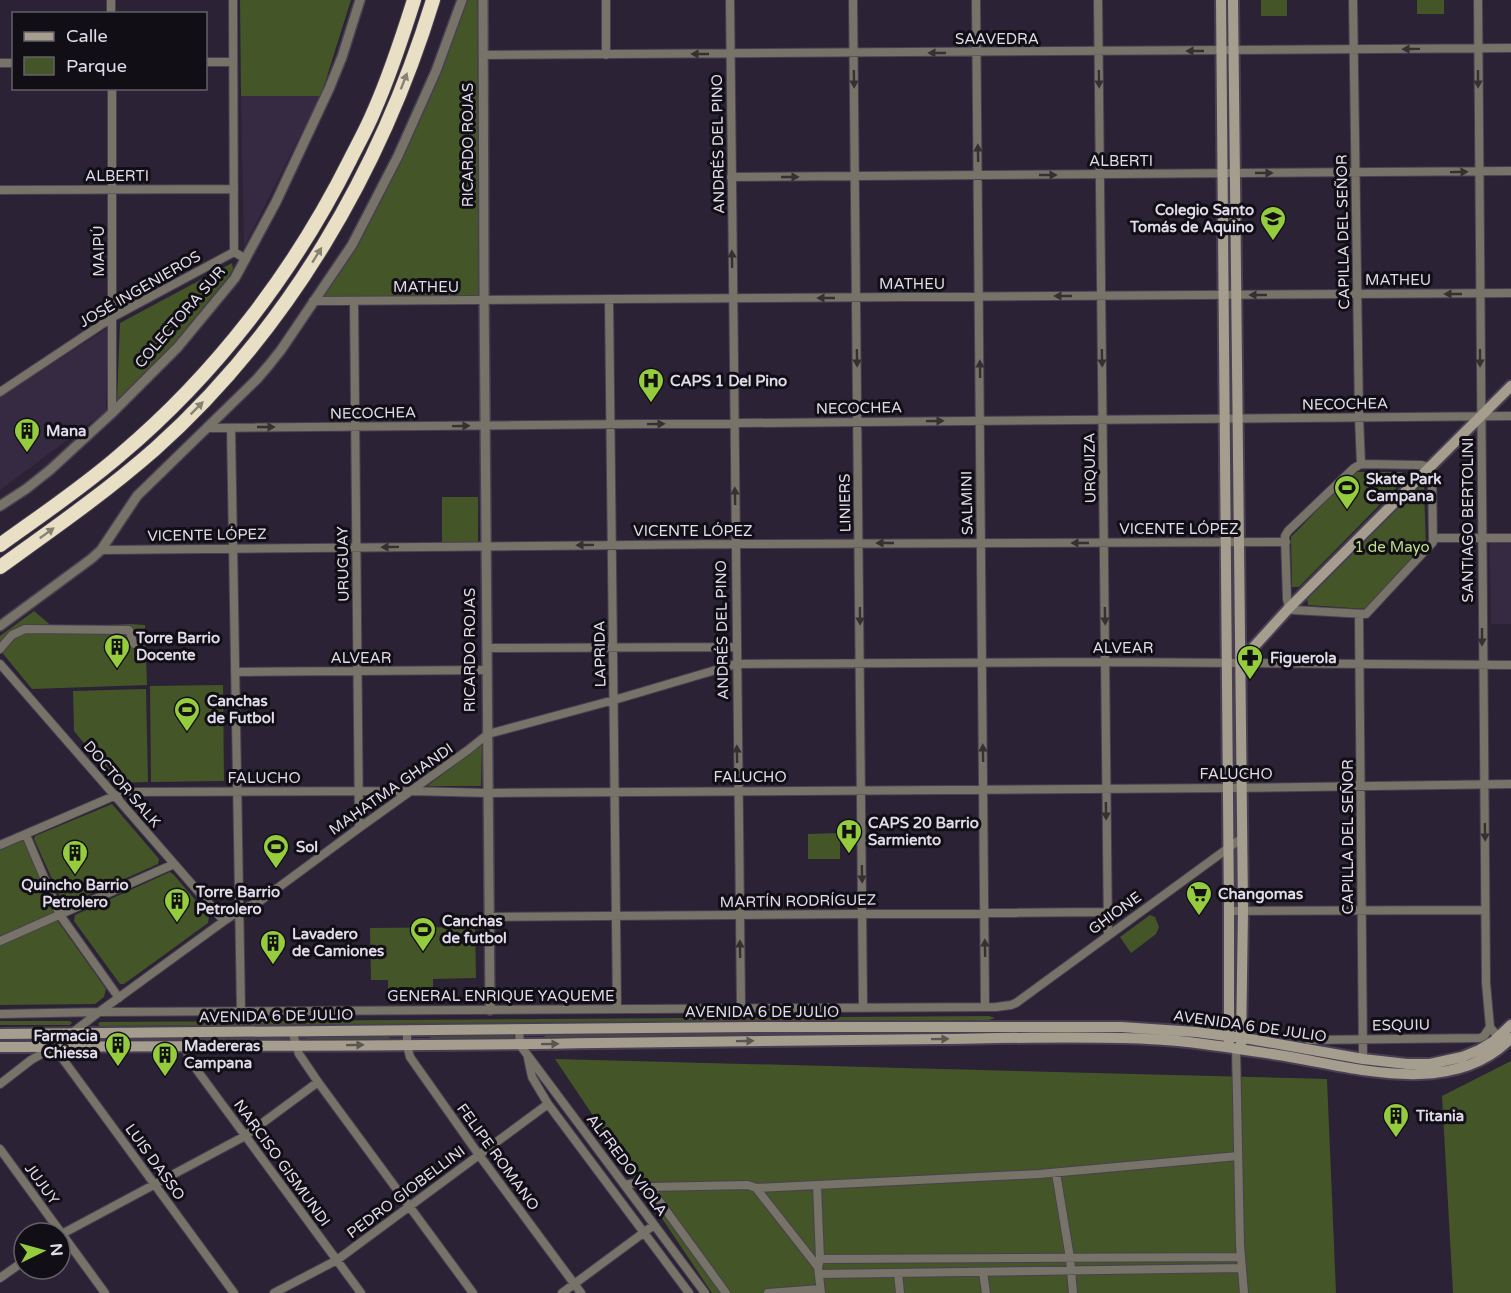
<svg xmlns="http://www.w3.org/2000/svg" width="1511" height="1293" viewBox="0 0 1511 1293" font-family="'Varela Round',sans-serif">
	<style>
		.built { fill: #362a42 }
		.green { fill: #445527 }
		.lines { fill: none; stroke-linecap: round; stroke-linejoin: round }
		.minor-casing { stroke: #484052; stroke-width: 10 }
		.tertiary-casing { stroke: #484052; stroke-width: 12 }
		.secondary-casing { stroke: #484052; stroke-width: 14 }
		.motorway-casing { stroke: #484052; stroke-width: 16 }
		.minor { stroke: #777368; stroke-width: 8 }
		.tertiary { stroke: #777368; stroke-width: 9 }
		.secondary { stroke: #a59e8e; stroke-width: 10 }
		.motorway { stroke: #e9dfc4; stroke-width: 14 }
		.oneway { fill: #353133 }
		.oneway2 { fill: #888176 }
		.oneway3 { fill: #5b5652 }
		.labels { text-anchor: middle; stroke-width: 6; stroke-linejoin: round; paint-order: stroke }
		.street-label { font-size: 15px; fill: #e1dce9; stroke: #110e16 }
		.poi-label { font-size: 15px; font-weight: bold; fill: #e1dce9; stroke: #110e16; text-anchor: start }
		.park-label { font-size: 15px; fill: #bddf86; stroke: #110e16 }
	</style>
	<rect width="100%" height="100%" fill="#2b2235"/>
	<!-- built -->
	<path class="built" d="M241,96H320L244,247Z
		M108,328L106,411L0,490V397Z
		M1490,542H1511V624H1491Z"/>
	<!-- green -->
	<path class="green" d="M240,0H351L323,89L320,96H241Z
		M468,0H478L481,300L313,301L352,245L436,71Z
		M1261,0H1287V16H1261Z
		M1417,0H1444V14H1417Z
		M232,263L233,269L229,276L175,342L117,400L120,323Z
		M1228,303H1229L1231,305L1232,410L1230,412L1229,411Z
		M1354,472H1402L1404,475L1405,479L1299,587H1292L1291,537Z
		M1421,486L1424,487L1426,546L1365,609L1308,605L1307,598L1416,489Z
		M442,497H478V542H442Z
		M1230,544L1234,546L1235,651L1233,653L1231,652Z
		M34,611L53,627L130,624L145,625L147,685L32,689L0,650V636Z
		M1232,672H1234L1235,674L1236,779L1234,781L1233,780Z
		M223,685L224,781L151,782L150,686Z
		M146,689L148,782L117,783L74,731L73,691Z
		M482,745L481,786H427Z
		M112,804L159,859L158,864L84,897L69,903L62,901L34,839L35,836Z
		M840,833V859H808V834Z
		M24,840L55,913L0,936V850Z
		M170,872L174,875L209,916L208,923L124,984H120L74,921L75,915Z
		M1150,915L1155,917L1159,927L1156,934L1131,953L1120,937Z
		M1236,919L1238,921L1237,1027L1235,1028L1234,1027V921Z
		M57,920L106,989L104,997L95,1004L0,1005V944Z
		M475,927L476,978L433,979V1002H388V980H371L370,928Z
		M989,1016L995,1018L989,1020L100,1026L98,1024L100,1022Z
		M0,1021H70L72,1023L70,1025H0Z
		M1016,1030L1164,1032L1222,1041L1164,1035L1016,1034L546,1039L544,1037L546,1034Z
		M388,1035L390,1037L388,1039L308,1040L306,1038L308,1036Z
		M432,1035H512L514,1037L512,1039H432L430,1037Z
		M279,1036L281,1038L279,1040L88,1043L86,1041L88,1039Z
		M555,1059L1327,1079L1336,1293H712Z
		M1511,1061V1293H1453L1442,1096Z"/>
	<g class="lines">
		<defs>
			<path id="minor" d="M111,0V14
				M233,0L234,252L246,259
				M606,0V55
				M730,0L741,1007
				M853,0L863,1006
				M976,0L985,1007
				M1098,0L1108,935
				M1353,0L1359,417L1361,464
				M1478,0L1486,983L1490,1027L1498,1037
				M483,55L1511,48
				M206,62H233
				M0,63H14
				M112,88V413
				M731,177L1511,171
				M0,190L234,189
				M609,299L617,1009
				M313,301L1511,293
				M354,301L359,828
				M0,392L113,317L234,252
				M207,428L1511,416
				M231,428L241,1012
				M1361,464L1421,465L1429,467L1432,474L1433,542L1366,614L1293,610L1289,608L1287,599L1285,536L1288,531L1354,468Z
				M1433,538H1511
				M101,550L735,544L1286,542
				M1359,614L1363,1059
				M487,648L736,647
				M0,649L12,635L25,629L129,630L134,644
				M0,664L224,921
				M235,672L487,670
				M26,835L60,915L119,998
				M0,845L114,796L127,792L412,791L488,793L1228,788L1511,784
				M1229,911L1485,910
				M489,917L1107,912
				M0,941L174,864
				M0,1014L99,1012L996,1007L1011,1005L1016,1003L1242,838
				M519,1029L520,1045L705,1293
				M407,1030V1045L410,1057L479,1155L581,1293
				M292,1031L299,1054L318,1082L473,1293
				M1309,1040L1480,1038L1484,1036L1490,1027
				M54,1047L234,1293
				M187,1047L188,1058L361,1293
				M1236,1048L1240,1245L1244,1293
				M528,1058L532,1077L548,1104L689,1293
				M0,1084L31,1060L54,1047L99,1012L224,921L239,911L260,901L359,828L468,750L488,734L614,700L736,664L1105,662L1511,665
				M0,1149L105,1293
				M1056,1173L1070,1258L1073,1293
				M625,1185L641,1182L649,1187L748,1185L756,1188L1039,1174L1238,1156
				M817,1185L820,1259L818,1267L821,1293
				M649,1187L726,1293
				M756,1188L818,1267
				M60,1235L245,1136L318,1082
				M820,1259L1241,1257
				M983,1272L986,1293
				M898,1273L900,1293
				M819,1274L1242,1268
				M0,1278L24,1261
				M274,1293L337,1260L548,1104
				M562,1293L654,1225
				M768,1293L820,1289"/>
			<path id="tertiary" d="M483,0L484,290L490,1010
				M0,506L26,489L50,470L112,413L178,347L235,278L276,202L329,89L342,57L360,0
				M0,626L91,559L101,550L137,496L257,379L269,365L281,350L352,245L398,156L436,71L462,0"/>
			<path id="secondary" d="M1221,0L1229,911V1041
				M1233,0L1243,910L1241,1044
				M1240,662L1289,608L1511,386
				M0,1034L754,1027H1121L1196,1032L1250,1039L1363,1059L1407,1064H1430L1462,1057L1479,1050L1494,1041L1511,1025
				M0,1047C199,1045 398,1047 597,1043C712,1041 827,1040 942,1039C1010,1038 1080,1036 1148,1039C1194,1041 1239,1049 1285,1056C1356,1068 1453,1098 1511,1038"/>
			<path id="motorway" d="M0,545C40,516 82,488 120,455C216,374 294,272 350,160C358,144 367,128 374,111C390,75 402,38 414,0
				M0,567C53,529 106,492 155,449C288,330 381,170 433,0"/>
		</defs>
		<!-- minor casing -->
		<use href="#minor" class="minor-casing"/>
		<!-- tertiary casing -->
		<use href="#tertiary" class="tertiary-casing"/>
		<!-- secondary casing -->
		<use href="#secondary" class="secondary-casing"/>
		<!-- motorway casing -->
		<use href="#motorway" class="motorway-casing"/>
		<!-- minor -->
		<use href="#minor" class="minor"/>
		<!-- tertiary -->
		<use href="#tertiary" class="tertiary"/>
		<!-- secondary -->
		<use href="#secondary" class="secondary"/>
		<!-- motorway -->
		<use href="#motorway" class="motorway"/>
	</g>
	<!-- one-way arrows -->
	<defs><path id="oneway-solid" d="M-6-.8H1V-3.2L6.5 0L1 3.2V.8H-6Z" transform="scale(1.5)"/></defs>
	<g class="oneway">
		<use href="#oneway-solid" transform="translate(1411 49) rotate(179)"/>
		<use href="#oneway-solid" transform="translate(1195 51) rotate(180)"/>
		<use href="#oneway-solid" transform="translate(937 53) rotate(180)"/>
		<use href="#oneway-solid" transform="translate(700 54) rotate(180)"/>
		<use href="#oneway-solid" transform="translate(854 79) rotate(89)"/>
		<use href="#oneway-solid" transform="translate(1099 79) rotate(89)"/>
		<use href="#oneway-solid" transform="translate(1478 79) rotate(90)"/>
		<use href="#oneway-solid" transform="translate(978 153) rotate(-91)"/>
		<use href="#oneway-solid" transform="translate(1459 172) rotate(-1)"/>
		<use href="#oneway-solid" transform="translate(1264 173)"/>
		<use href="#oneway-solid" transform="translate(1048 175)"/>
		<use href="#oneway-solid" transform="translate(790 177)"/>
		<use href="#oneway-solid" transform="translate(732 259) rotate(-91)"/>
		<use href="#oneway-solid" transform="translate(1453 294) rotate(180)"/>
		<use href="#oneway-solid" transform="translate(1258 295) rotate(180)"/>
		<use href="#oneway-solid" transform="translate(1063 296) rotate(180)"/>
		<use href="#oneway-solid" transform="translate(826 298) rotate(180)"/>
		<use href="#oneway-solid" transform="translate(857 358) rotate(89)"/>
		<use href="#oneway-solid" transform="translate(1102 358) rotate(89)"/>
		<use href="#oneway-solid" transform="translate(1480 358) rotate(90)"/>
		<use href="#oneway-solid" transform="translate(980 369) rotate(-91)"/>
		<use href="#oneway-solid" transform="translate(935 421) rotate(-1)"/>
		<use href="#oneway-solid" transform="translate(656 424) rotate(-1)"/>
		<use href="#oneway-solid" transform="translate(461 426) rotate(-1)"/>
		<use href="#oneway-solid" transform="translate(266 427)"/>
		<use href="#oneway-solid" transform="translate(735 496) rotate(-91)"/>
		<use href="#oneway-solid" transform="translate(885 543) rotate(180)"/>
		<use href="#oneway-solid" transform="translate(1080 543) rotate(180)"/>
		<use href="#oneway-solid" transform="translate(585 545) rotate(179)"/>
		<use href="#oneway-solid" transform="translate(390 547) rotate(179)"/>
		<use href="#oneway-solid" transform="translate(860 616) rotate(89)"/>
		<use href="#oneway-solid" transform="translate(1105 616) rotate(89)"/>
		<use href="#oneway-solid" transform="translate(1482 637) rotate(90)"/>
		<use href="#oneway-solid" transform="translate(983 753) rotate(-91)"/>
		<use href="#oneway-solid" transform="translate(737 754) rotate(-91)"/>
		<use href="#oneway-solid" transform="translate(1106 811) rotate(89)"/>
		<use href="#oneway-solid" transform="translate(1485 832) rotate(89)"/>
		<use href="#oneway-solid" transform="translate(862 874) rotate(89)"/>
		<use href="#oneway-solid" transform="translate(985 948) rotate(-91)"/>
		<use href="#oneway-solid" transform="translate(740 949) rotate(-91)"/>
	</g>
	<g class="oneway2">
		<use href="#oneway-solid" transform="translate(404 81) rotate(-69)"/>
		<use href="#oneway-solid" transform="translate(317 255) rotate(-58)"/>
		<use href="#oneway-solid" transform="translate(197 408) rotate(-45)"/>
		<use href="#oneway-solid" transform="translate(47 533) rotate(-36)"/>
	</g>
	<g class="oneway3">
		<use href="#oneway-solid" transform="translate(940 1039) rotate(-1)"/>
		<use href="#oneway-solid" transform="translate(745 1041) rotate(-1)"/>
		<use href="#oneway-solid" transform="translate(550 1044) rotate(-1)"/>
		<use href="#oneway-solid" transform="translate(355 1045) rotate(-1)"/>
	</g>
	<!-- icons -->
	<defs>
		<symbol id="school-pin" viewBox="-11 -11 22 30"><path d="M0 17L-7.5 6A9.5 9.5 0 1 1 7.5 6Z" fill="#94cc3d" stroke="#110e16"/><path d="M0-5L7-2L0 1L-7-2ZM-4 1L0 2.5L4 1V4Q0 6-4 4Z" fill="#111"/></symbol>
		<symbol id="hospital-pin" viewBox="-11 -11 22 30"><path d="M0 17L-7.5 6A9.5 9.5 0 1 1 7.5 6Z" fill="#94cc3d" stroke="#110e16"/><path d="M-5-5h3v3.5h4V-5h3V5h-3V1.5h-4V5h-3Z" fill="#111"/></symbol>
		<symbol id="building-pin" viewBox="-11 -11 22 30"><path d="M0 17L-7.5 6A9.5 9.5 0 1 1 7.5 6Z" fill="#94cc3d" stroke="#110e16"/><path d="M-4-6H4V6H1V3H-1V6H-4ZM-2.5-4.3h1.7v1.8h-1.7ZM.8-4.3h1.7v1.8H.8ZM-2.5-1h1.7V.8h-1.7ZM.8-1h1.7V.8H.8Z" fill="#111"/></symbol>
		<symbol id="stadium-pin" viewBox="-11 -11 22 30"><path d="M0 17L-7.5 6A9.5 9.5 0 1 1 7.5 6Z" fill="#94cc3d" stroke="#110e16"/><path d="M0-5a6.5 5 0 1 0 0 10a6.5 5 0 1 0 0-10ZM-3.5-1.8h7v3.6h-7Z" fill="#111"/></symbol>
		<symbol id="pharmacy-pin" viewBox="-11 -11 22 30"><path d="M0 17L-7.5 6A9.5 9.5 0 1 1 7.5 6Z" fill="#94cc3d" stroke="#110e16"/><path d="M-2-6h4v4h4v4h-4v4h-4v-4h-4v-4h4Z" fill="#111"/></symbol>
		<symbol id="supermarket-pin" viewBox="-11 -11 22 30"><path d="M0 17L-7.5 6A9.5 9.5 0 1 1 7.5 6Z" fill="#94cc3d" stroke="#110e16"/><path d="M-6-5.5h2.5l.6 2H6L4.5 2H-2.5L-4.4-4H-6ZM-1.5 3.2a1.3 1.3 0 1 0 .1 0ZM3 3.2a1.3 1.3 0 1 0 .1 0Z" fill="#111"/></symbol>
	</defs>
	<g fill-rule="evenodd">
		<use href="#school-pin" x="1258" y="204" width="30" height="40"/>
		<use href="#hospital-pin" x="636" y="366" width="30" height="40"/>
		<use href="#building-pin" x="12" y="416" width="30" height="40"/>
		<use href="#stadium-pin" x="1332" y="473" width="30" height="40"/>
		<use href="#building-pin" x="102" y="632" width="30" height="40"/>
		<use href="#pharmacy-pin" x="1235" y="643" width="30" height="40"/>
		<use href="#stadium-pin" x="172" y="695" width="30" height="40"/>
		<use href="#hospital-pin" x="834" y="817" width="30" height="40"/>
		<use href="#stadium-pin" x="261" y="832" width="30" height="40"/>
		<use href="#building-pin" x="60" y="838" width="30" height="40"/>
		<use href="#supermarket-pin" x="1184" y="879" width="30" height="40"/>
		<use href="#building-pin" x="162" y="886" width="30" height="40"/>
		<use href="#stadium-pin" x="408" y="915" width="30" height="40"/>
		<use href="#building-pin" x="258" y="928" width="30" height="40"/>
		<use href="#building-pin" x="103" y="1030" width="30" height="40"/>
		<use href="#building-pin" x="150" y="1040" width="30" height="40"/>
		<use href="#building-pin" x="1381" y="1101" width="30" height="40"/>
	</g>
	<g class="labels">
		<!-- street labels -->
		<g class="street-label">
			<text x="997" y="44">SAAVEDRA</text>
			<text transform="translate(718 144) rotate(-91)" y="5">ANDRÉS DEL PINO</text>
			<text transform="translate(468 145) rotate(-90)" y="5">RICARDO ROJAS</text>
			<text x="1121" y="166">ALBERTI</text>
			<text x="117" y="181">ALBERTI</text>
			<text transform="translate(1343 232) rotate(-91)" y="5">CAPILLA DEL SEÑOR</text>
			<text transform="translate(99 251) rotate(-90)" y="5">MAIPÚ</text>
			<text x="1398" y="285">MATHEU</text>
			<text x="912" y="289">MATHEU</text>
			<text x="426" y="292">MATHEU</text>
			<text transform="translate(140 289) rotate(-30)" y="5">JOSÉ INGENIEROS</text>
			<text transform="translate(180 317) rotate(-49)" y="5">COLECTORA SUR</text>
			<text transform="translate(1345 404) rotate(-1)" y="5">NECOCHEA</text>
			<text transform="translate(859 408) rotate(-1)" y="5">NECOCHEA</text>
			<text transform="translate(373 413) rotate(-1)" y="5">NECOCHEA</text>
			<text transform="translate(1090 468) rotate(-91)" y="5">URQUIZA</text>
			<text transform="translate(845 503) rotate(-91)" y="5">LINIERS</text>
			<text transform="translate(967 503) rotate(-91)" y="5">SALMINI</text>
			<text transform="translate(1468 520) rotate(-90)" y="5">SANTIAGO BERTOLINI</text>
			<text x="1179" y="534">VICENTE LÓPEZ</text>
			<text x="693" y="536">VICENTE LÓPEZ</text>
			<text transform="translate(207 535) rotate(-1)" y="5">VICENTE LÓPEZ</text>
			<text transform="translate(343 564) rotate(-91)" y="5">URUGUAY</text>
			<text transform="translate(722 630) rotate(-91)" y="5">ANDRÉS DEL PINO</text>
			<text x="1123" y="653">ALVEAR</text>
			<text transform="translate(470 650) rotate(-90)" y="5">RICARDO ROJAS</text>
			<text transform="translate(600 654) rotate(-91)" y="5">LAPRIDA</text>
			<text x="361" y="663">ALVEAR</text>
			<text x="1236" y="779">FALUCHO</text>
			<text x="750" y="782">FALUCHO</text>
			<text x="264" y="783">FALUCHO</text>
			<text transform="translate(122 784) rotate(49)" y="5">DOCTOR SALK</text>
			<text transform="translate(391 789) rotate(-35)" y="5">MAHATMA GHANDI</text>
			<text transform="translate(1348 837) rotate(-90)" y="5">CAPILLA DEL SEÑOR</text>
			<text transform="translate(798 901) rotate(-1)" y="5">MARTÍN RODRÍGUEZ</text>
			<text transform="translate(1115 913) rotate(-36)" y="5">GHIONE</text>
			<text x="501" y="1001">GENERAL ENRIQUE YAQUEME</text>
			<text x="762" y="1017">AVENIDA 6 DE JULIO</text>
			<text transform="translate(276 1016) rotate(-1)" y="5">AVENIDA 6 DE JULIO</text>
			<text transform="translate(1401 1025) rotate(-1)" y="5">ESQUIU</text>
			<text transform="translate(1250 1026) rotate(8)" y="5">AVENIDA 6 DE JULIO</text>
			<text transform="translate(498 1157) rotate(54)" y="5">FELIPE ROMANO</text>
			<text transform="translate(155 1162) rotate(54)" y="5">LUIS DASSO</text>
			<text transform="translate(282 1163) rotate(54)" y="5">NARCISO GISMUNDI</text>
			<text transform="translate(627 1165) rotate(53)" y="5">ALFREDO VIOLA</text>
			<text transform="translate(42 1184) rotate(54)" y="5">JUJUY</text>
			<text transform="translate(406 1192) rotate(-37)" y="5">PEDRO GIOBELLINI</text>
		</g>
		<!-- poi labels -->
		<g class="poi-label">
			<text x="1254" y="215" text-anchor="end">Colegio Santo<tspan x="1254" dy="17">Tomás de Aquino</tspan></text>
			<text x="670" y="386">CAPS 1 Del Pino</text>
			<text x="46" y="436">Mana</text>
			<text x="1366" y="484">Skate Park<tspan x="1366" dy="17">Campana</tspan></text>
			<text x="136" y="643">Torre Barrio<tspan x="136" dy="17">Docente</tspan></text>
			<text x="1270" y="663">Figuerola</text>
			<text x="207" y="706">Canchas<tspan x="207" dy="17">de Futbol</tspan></text>
			<text x="868" y="828">CAPS 20 Barrio<tspan x="868" dy="17">Sarmiento</tspan></text>
			<text x="296" y="852">Sol</text>
			<text x="75" y="890" text-anchor="middle">Quincho Barrio<tspan x="75" dy="17">Petrolero</tspan></text>
			<text x="196" y="897">Torre Barrio<tspan x="196" dy="17">Petrolero</tspan></text>
			<text x="1218" y="899">Changomas</text>
			<text x="442" y="926">Canchas<tspan x="442" dy="17">de futbol</tspan></text>
			<text x="292" y="939">Lavadero<tspan x="292" dy="17">de Camiones</tspan></text>
			<text x="98" y="1041" text-anchor="end">Farmacia<tspan x="98" dy="17">Chiessa</tspan></text>
			<text x="184" y="1051">Madereras<tspan x="184" dy="17">Campana</tspan></text>
			<text x="1416" y="1121">Titania</text>
		</g>
		<!-- park labels -->
		<g class="park-label">
			<text x="1392" y="552">1 de Mayo</text>
		</g>
	</g>
	<!-- legend -->
	<rect x="12" y="12" width="195" height="78" fill="#110e16" stroke="#64606a" stroke-width="1.5"/>
	<rect x="24" y="32" width="30" height="9" fill="#a59e8e" stroke="#64606a" stroke-width="1.5"/>
	<text x="66" y="42" font-size="18" fill="#e1dce9">Calle</text>
	<rect x="24" y="57" width="30" height="18" fill="#445527" stroke="#64606a" stroke-width="1.5"/>
	<text x="66" y="72" font-size="18" fill="#e1dce9">Parque</text>
	<!-- north arrow -->
	<g transform="translate(42 1251) rotate(85)"><circle r="28" fill="#110e16" stroke="#64606a" stroke-width="1.5"/>
	<path d="M0-4.5L10 22L0 15L-10 22Z" fill="#94cc3d"/>
	<text y="-9" font-size="16" font-weight="bold" text-anchor="middle" fill="#e1dce9">N</text>
	</g>
</svg>
